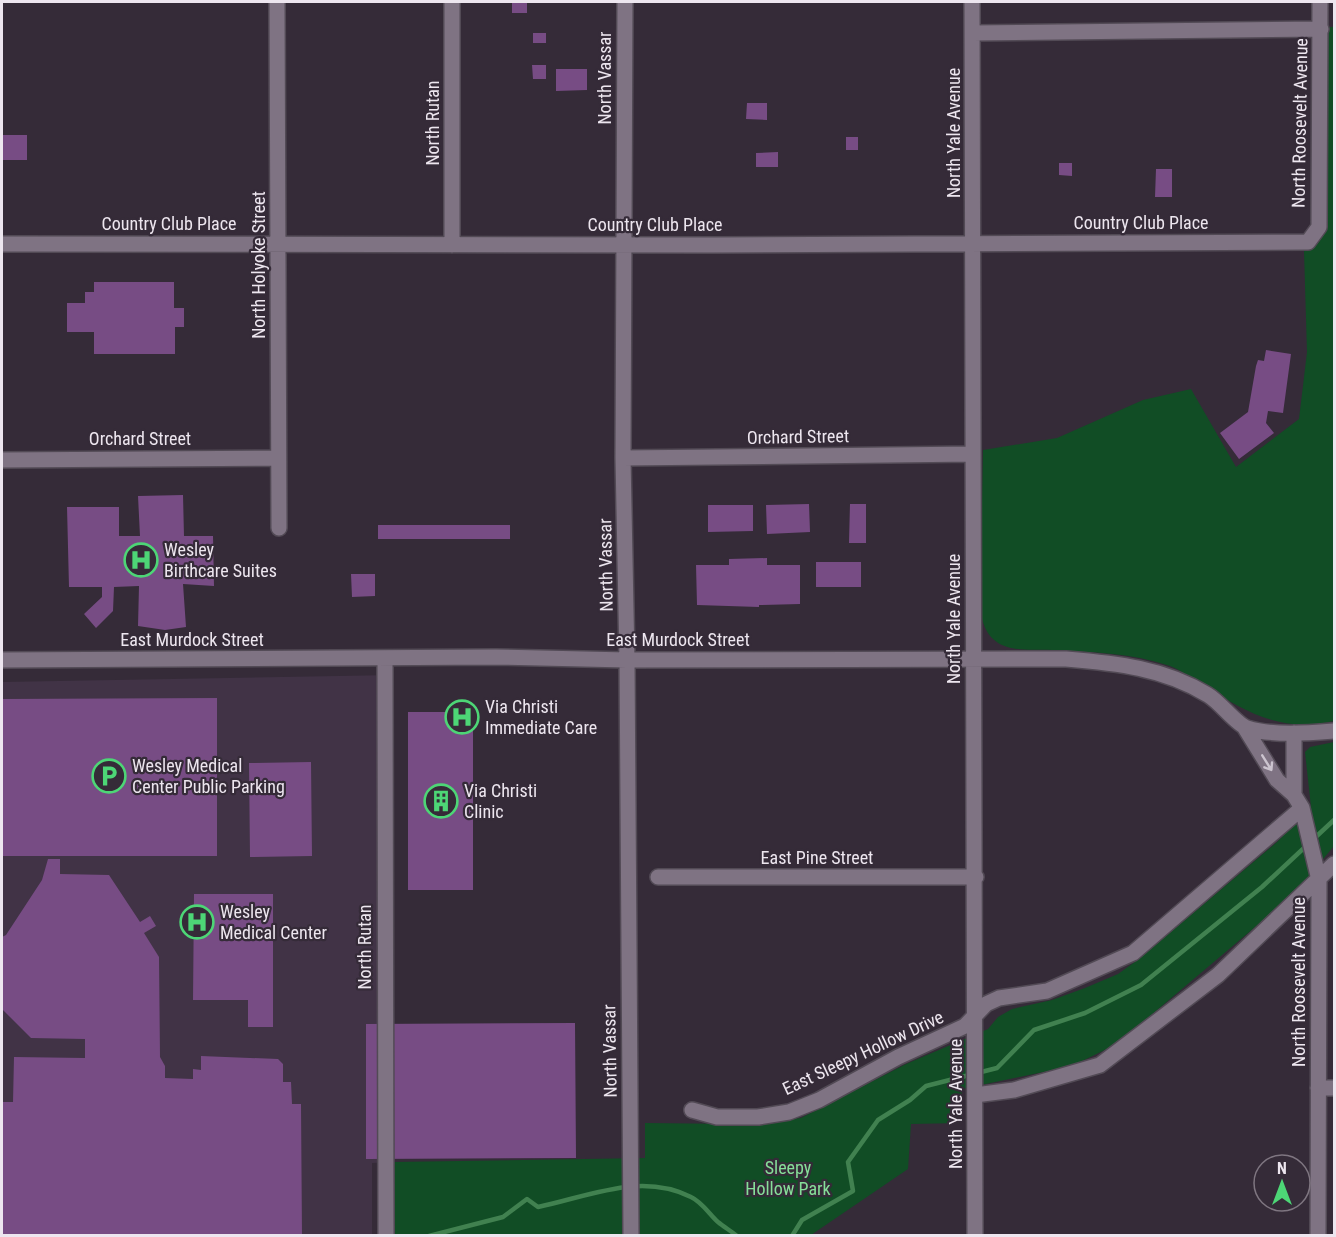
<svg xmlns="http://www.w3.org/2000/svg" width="1336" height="1237" viewBox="0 0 1336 1237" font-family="'Roboto Condensed',sans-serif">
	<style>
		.built { fill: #413346 }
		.green { fill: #114d25 }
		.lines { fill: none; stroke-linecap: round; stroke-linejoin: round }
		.stream { stroke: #418150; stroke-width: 4.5 }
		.building { fill: #774c84 }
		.street-casing { stroke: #524a55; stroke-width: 18 }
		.street { stroke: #7f7383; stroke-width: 15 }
		.oneway { stroke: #ccc4cf }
		.labels { text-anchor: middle; stroke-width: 4.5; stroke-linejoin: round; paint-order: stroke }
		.street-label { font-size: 18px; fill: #ede6ef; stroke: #352b38 }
		.poi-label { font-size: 18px; fill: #ede6ef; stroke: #352b38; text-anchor: start }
		.park-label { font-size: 18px; fill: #86df99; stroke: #352b38 }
	</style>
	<rect width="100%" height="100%" fill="#352b38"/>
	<!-- built -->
	<path class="built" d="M394,675L393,1162L372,1163V1235H2V682Z"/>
	<!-- green -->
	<path class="green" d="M1326,27H1334V721C1279,733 1247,712 1202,685C1192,679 1181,670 1170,666C1132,653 1092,652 1052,650C1036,649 1018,652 1002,645C985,637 981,620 980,603L983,450L1057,438L1143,400L1191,389L1236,467L1299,419L1307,352L1304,251C1318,246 1323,239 1327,224Z
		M1334,742V846L1294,894L1117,1044L1072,1066L962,1089V1123L911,1124L908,1169L811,1235H393V1162L645,1158V1123L734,1124L801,1118L906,1064L988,1029L998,1017L1012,1009L1052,1000L1085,988L1118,974L1139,959L1277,842L1311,807L1305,752L1310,747Z"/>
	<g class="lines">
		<!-- stream -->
		<path class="stream" d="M429,1236L503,1217L527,1199L538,1207C590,1196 641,1172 691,1197C702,1202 710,1215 718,1222C724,1227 731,1231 737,1236
			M792,1236L802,1220L853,1191L848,1162L878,1120L910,1100L926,1086L997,1068L1034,1030L1085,1013L1141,985L1262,887L1334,820"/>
	</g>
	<!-- building -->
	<path class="building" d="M512,2H527V13H512Z
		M533,33H546V43H533Z
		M532,65H546V79H533Z
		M556,69H587V90L556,91Z
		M747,103H767V120L746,119Z
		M2,135H27V160H2Z
		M846,137H858V150H846Z
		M778,152V167H756V153Z
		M1059,163H1072V176L1059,175Z
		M1156,169H1172V197H1155Z
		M94,282H174V308H184V327H175V354H94V332H67V303H85V292H94Z
		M1266,350L1291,354L1283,413L1268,411L1266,423L1274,433L1239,459L1220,433L1248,412L1256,366L1258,360L1264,361Z
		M183,495L184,536H213L214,586L183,584L186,627L165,630L138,626L139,586L114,587L113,611L96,628L84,614L102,597V587H69L67,507H119V536H140L138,496Z
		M809,504L810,532L767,534L766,505Z
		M850,504H866V543H849Z
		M708,505H753V531L708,532Z
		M378,525H510V539H378Z
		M767,558V565H800V604L759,605V607L697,605L696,565H729V559Z
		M816,562H861V587H816Z
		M351,574H375V596L352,597Z
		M217,698V856H2V699Z
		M408,712H473V890H408Z
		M311,762L312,856L250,857L249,763Z
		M48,859H60V874L109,875L140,922L150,916L156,926L144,933L159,957L160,1057L165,1066V1078L193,1079V1069L201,1070V1056L278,1059L283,1064V1082H291L292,1104H301L302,1236H2V1102H13L14,1057L85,1058V1039L31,1038L2,1009V937L6,935L42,880Z
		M194,894H273V1027H248V1000H193Z
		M575,1023L576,1158L366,1159V1024Z"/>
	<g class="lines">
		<defs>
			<path id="street" d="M277,2L279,528
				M452,2V245
				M625,2L623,458L627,660L631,1236
				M972,2L975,1236
				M973,33L1321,29
				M2,244L713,245L1308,242L1319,227L1320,2
				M623,458L973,454
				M2,460L278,458
				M385,659L386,1236
				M2,660L496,657L627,660L1066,659C1116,663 1164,668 1208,695C1220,702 1236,724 1247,728C1272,736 1309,733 1334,731
				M1245,728L1277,780L1294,795
				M1294,733V795L1302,808L1319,880L1318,1236
				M658,877H976
				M1318,1088H1334
				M975,1095L1014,1090L1100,1065L1218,975L1334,864
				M692,1110L717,1117H758L789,1112L819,1100L898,1057L965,1026L986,1004L999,998L1047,991L1133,953L1302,808"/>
		</defs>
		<!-- street casing -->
		<use href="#street" class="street-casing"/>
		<!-- street -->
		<use href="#street" class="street"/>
	</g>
	<!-- one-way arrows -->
	<defs><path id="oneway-shaft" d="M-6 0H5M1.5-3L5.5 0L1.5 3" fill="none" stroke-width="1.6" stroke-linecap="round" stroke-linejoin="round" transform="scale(1.5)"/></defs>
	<use class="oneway" href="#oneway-shaft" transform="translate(1267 763) rotate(58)"/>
	<!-- icons -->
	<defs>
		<symbol id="hospital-ring" viewBox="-11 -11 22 22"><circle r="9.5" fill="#352b38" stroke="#4dd676" stroke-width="1.5"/><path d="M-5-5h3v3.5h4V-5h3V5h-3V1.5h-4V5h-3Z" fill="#4dd676"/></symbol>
		<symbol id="parking-ring" viewBox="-11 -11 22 22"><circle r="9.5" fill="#352b38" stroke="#4dd676" stroke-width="1.5"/><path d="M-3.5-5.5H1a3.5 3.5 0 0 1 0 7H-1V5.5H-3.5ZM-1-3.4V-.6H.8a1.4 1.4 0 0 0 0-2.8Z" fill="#4dd676"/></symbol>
		<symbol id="building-ring" viewBox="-11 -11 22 22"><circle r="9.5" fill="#352b38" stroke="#4dd676" stroke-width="1.5"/><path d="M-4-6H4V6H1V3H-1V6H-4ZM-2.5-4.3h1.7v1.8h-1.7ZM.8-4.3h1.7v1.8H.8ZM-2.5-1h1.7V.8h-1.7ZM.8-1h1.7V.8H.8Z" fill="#4dd676"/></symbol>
	</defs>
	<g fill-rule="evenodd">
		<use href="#hospital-ring" x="122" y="541" width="38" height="38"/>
		<use href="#hospital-ring" x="443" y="698" width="38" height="38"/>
		<use href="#parking-ring" x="90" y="757" width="38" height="38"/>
		<use href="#building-ring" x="422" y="782" width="38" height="38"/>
		<use href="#hospital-ring" x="178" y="903" width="38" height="38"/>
	</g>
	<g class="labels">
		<!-- street labels -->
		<g class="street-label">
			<text transform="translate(605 78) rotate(-90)" y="6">North Vassar</text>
			<text transform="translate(433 123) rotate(-90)" y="6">North Rutan</text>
			<text transform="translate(1300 123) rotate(-89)" y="6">North Roosevelt Avenue</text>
			<text transform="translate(954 133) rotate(-90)" y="6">North Yale Avenue</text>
			<text x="1141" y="229">Country Club Place</text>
			<text x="169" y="230">Country Club Place</text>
			<text x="655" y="231">Country Club Place</text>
			<text transform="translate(259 265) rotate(-90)" y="6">North Holyoke Street</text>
			<text transform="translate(798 437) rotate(-1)" y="6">Orchard Street</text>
			<text x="140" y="445">Orchard Street</text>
			<text transform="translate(606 565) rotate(-91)" y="6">North Vassar</text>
			<text transform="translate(954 619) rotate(-90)" y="6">North Yale Avenue</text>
			<text x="192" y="646">East Murdock Street</text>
			<text x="678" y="646">East Murdock Street</text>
			<text x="817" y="864">East Pine Street</text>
			<text transform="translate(365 947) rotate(-90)" y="6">North Rutan</text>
			<text transform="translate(1299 982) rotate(-90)" y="6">North Roosevelt Avenue</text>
			<text transform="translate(610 1051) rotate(-91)" y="6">North Vassar</text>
			<text transform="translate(863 1053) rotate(-25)" y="6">East Sleepy Hollow Drive</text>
			<text transform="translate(956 1104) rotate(-90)" y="6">North Yale Avenue</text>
		</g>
		<!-- poi labels -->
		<g class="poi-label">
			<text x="164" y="556">Wesley<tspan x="164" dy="21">Birthcare Suites</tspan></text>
			<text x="485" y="713">Via Christi<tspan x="485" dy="21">Immediate Care</tspan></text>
			<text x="132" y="772">Wesley Medical<tspan x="132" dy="21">Center Public Parking</tspan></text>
			<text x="464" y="797">Via Christi<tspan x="464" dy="21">Clinic</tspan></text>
			<text x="220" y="918">Wesley<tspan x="220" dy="21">Medical Center</tspan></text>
		</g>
		<!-- park labels -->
		<g class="park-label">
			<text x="788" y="1174">Sleepy<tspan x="788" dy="21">Hollow Park</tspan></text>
		</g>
	</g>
	<!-- border -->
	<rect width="1336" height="1237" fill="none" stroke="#ede6ef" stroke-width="6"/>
	<!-- north arrow -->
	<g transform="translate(1282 1183)"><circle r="28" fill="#352b38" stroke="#7f7681" stroke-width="1.5"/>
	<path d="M0-4.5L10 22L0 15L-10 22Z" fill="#4dd676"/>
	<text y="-9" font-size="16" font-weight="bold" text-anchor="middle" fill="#ede6ef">N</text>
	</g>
</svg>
